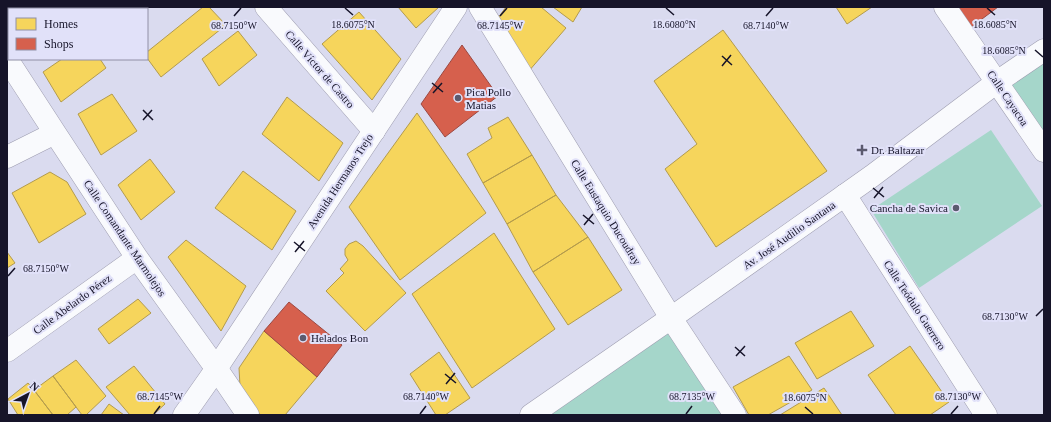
<svg xmlns="http://www.w3.org/2000/svg" width="1051" height="422" viewBox="0 0 1051 422" font-family="'Times New Roman',serif">
	<style>
		.green { fill: #a5d6ca }
		.homes { fill: #f6d55c; stroke: #b39b4d }
		.shops { fill: #d6604d; stroke: #9c4942 }
		.lines { fill: none; stroke-linecap: round; stroke-linejoin: round }
		.minor-casing { stroke: #9e9db0; stroke-width: 23 }
		.major-casing { stroke: #9e9db0; stroke-width: 23 }
		.minor { stroke: #f9fafd; stroke-width: 22 }
		.major { stroke: #f9fafd; stroke-width: 22 }
		.ticks { fill: none; stroke: #161429; stroke-width: 1.5 }
		.poi-dot { fill: #5b5a6e; stroke: #e1e1f9; stroke-width: 1.5 }
		.labels { text-anchor: middle; stroke-width: 4; stroke-linejoin: round; paint-order: stroke }
		.street-label { font-size: 11px; fill: #161429; stroke: #e1e1f9 }
		.poi-label { font-size: 11px; fill: #161429; stroke: #e1e1f9; text-anchor: start }
		.ticks-label { font-size: 10px; text-anchor: middle; fill: #161429; stroke: #e1e1f9; stroke-width: 4; stroke-linejoin: round; paint-order: stroke }
	</style>
	<rect width="100%" height="100%" fill="#dadbef"/>
	<!-- green -->
	<path class="green" d="M1044,50V151L997,82Z
		M991,130L1042,206L919,288L871,210Z
		M671,318L735,415H531Z"/>
	<!-- homes -->
	<path class="homes" d="M63,7H71L73,9H60Z
		M111,7H145L147,9H112Z
		M203,7H209L226,25L161,77L147,58V52Z
		M398,7H439L416,28Z
		M506,7H541L566,28L528,72L498,18Z
		M553,7H582L573,22Z
		M836,7H872L847,24Z
		M359,12L401,59L372,100L322,44Z
		M723,30L827,171L716,247L665,169L697,144L654,81Z
		M238,31L257,55L219,86L202,59Z
		M62,59H100L106,68L61,102L43,72Z
		M112,94L137,131L101,155L78,114Z
		M287,97L343,143L319,181L262,134Z
		M417,113L486,213L400,280L349,207Z
		M508,117L532,155L483,183L467,154L492,138L488,128Z
		M532,155L556,195L507,224L483,183Z
		M150,159L175,192L141,220L118,185Z
		M243,171L296,211L272,250L215,208Z
		M50,172L67,182L86,214L39,243L12,193Z
		M556,195L588,237L533,272L507,224Z
		M494,233L555,329L472,388L412,294Z
		M588,237L622,290L568,325L533,272Z
		M186,240L246,286L221,331L168,257Z
		M356,241L363,246L406,293L365,331L326,291L344,273L340,269L348,260L345,255V249L349,244Z
		M7,252L15,263L7,268Z
		M138,299L151,313L109,344L98,329Z
		M851,311L874,346L817,379L795,343Z
		M264,331L317,377L285,415H260L240,386L239,368Z
		M910,346L949,402L930,415H896L868,375Z
		M439,352L470,398L445,415H436L410,374Z
		M789,356L812,390L768,415H749L733,387Z
		M76,360L106,396L86,415H82L53,376Z
		M134,366L165,404L153,415H130L106,387Z
		M53,376L76,407L67,415H53L34,390Z
		M28,383L34,390L53,415H18L8,399Z
		M824,388L842,415H780Z
		M109,404L124,415H101Z"/>
	<!-- shops -->
	<path class="shops" d="M956,7H998L970,28Z
		M462,45L498,96L445,137L421,104Z
		M289,302L342,345L317,377L264,331Z"/>
	<g class="lines">
		<defs>
			<path id="minor" d="M266,7L374,131
				M480,7L671,318L735,415
				M945,7L1044,151
				M7,59L55,133L137,258L216,368L248,415
				M7,157L55,133
				M845,195L986,415
				M7,351L137,258"/>
			<path id="major" d="M184,415L210,378L456,7
				M531,415L671,318L872,176L997,82L1044,50"/>
		</defs>
		<!-- minor casing -->
		<use href="#minor" class="minor-casing"/>
		<!-- major casing -->
		<use href="#major" class="major-casing"/>
		<!-- minor -->
		<use href="#minor" class="minor"/>
		<!-- major -->
		<use href="#major" class="major"/>
	</g>
	<!-- ticks -->
	<path class="ticks" d="M345,8L353,15M666,8L674,15M987,8L995,15M234,16L241,8M500,16L507,8M766,16L773,8M1035,50L1043,57M722,56L732,65M722,66L731,55M432,83L443,92M433,93L442,83M143,110L153,120M143,120L152,110M873,188L884,197M874,198L883,187M583,215L594,224M584,225L593,214M294,242L305,251M295,252L304,241M8,276L15,268M1036,316L1043,309M735,347L745,356M736,356L745,346M445,374L456,383M446,384L455,373M805,407L813,414M154,414L160,406M420,414L426,406M686,414L692,406M951,414L958,406"/>
	<!-- markers -->
	<g class="poi-dot">
		<circle cx="458" cy="98" r="4"/>
		<path d="M860 144h4v4h4v4h-4v4h-4v-4h-4v-4h4z"/>
		<circle cx="956" cy="208" r="4"/>
		<circle cx="303" cy="338" r="4"/>
	</g>
	<g class="labels">
		<!-- street labels -->
		<g class="street-label">
			<text transform="translate(320 69) rotate(49)" y="4">Calle Víctor de Castro</text>
			<text transform="translate(1008 98) rotate(56)" y="4">Calle Cayacoa</text>
			<text transform="translate(340 181) rotate(-57)" y="4">Avenida Hermanos Trejo</text>
			<text transform="translate(606 212) rotate(58)" y="4">Calle Eustaquio Ducoudray</text>
			<text transform="translate(789 235) rotate(-35)" y="4">Av. José Audilio Santana</text>
			<text transform="translate(125 238) rotate(56)" y="4">Calle Comandante Marmolejos</text>
			<text transform="translate(72 304) rotate(-36)" y="4">Calle Abelardo Pérez</text>
			<text transform="translate(915 305) rotate(57)" y="4">Calle Teódulo Guerrero</text>
		</g>
		<!-- poi labels -->
		<g class="poi-label">
			<text x="466" y="96">Pica Pollo<tspan x="466" dy="13">Matias</tspan></text>
			<text x="871" y="154">Dr. Baltazar</text>
			<text x="948" y="212" text-anchor="end">Cancha de Savica</text>
			<text x="311" y="342">Helados Bon</text>
		</g>
	</g>
	<g class="ticks-label">
		<text x="353" y="28">18.6075°N</text>
		<text x="674" y="28">18.6080°N</text>
		<text x="995" y="28">18.6085°N</text>
		<text x="234" y="29">68.7150°W</text>
		<text x="500" y="29">68.7145°W</text>
		<text x="766" y="29">68.7140°W</text>
		<text x="1004" y="54">18.6085°N</text>
		<text x="46" y="272">68.7150°W</text>
		<text x="1005" y="320">68.7130°W</text>
		<text x="160" y="400">68.7145°W</text>
		<text x="426" y="400">68.7140°W</text>
		<text x="692" y="400">68.7135°W</text>
		<text x="958" y="400">68.7130°W</text>
		<text x="805" y="401">18.6075°N</text>
	</g>
	<!-- border -->
	<rect width="1051" height="422" fill="none" stroke="#161429" stroke-width="16"/>
	<!-- legend -->
	<rect x="8" y="8" width="140" height="52" fill="#e1e1f9" stroke="#908fa6"/>
	<rect x="16" y="18" width="20" height="12" fill="#f6d55c" stroke="#908fa6"/>
	<text x="44" y="28" font-size="12" fill="#161429">Homes</text>
	<rect x="16" y="38" width="20" height="12" fill="#d6604d" stroke="#908fa6"/>
	<text x="44" y="48" font-size="12" fill="#161429">Shops</text>
	<!-- north arrow -->
	<g transform="translate(28 394) rotate(41)" stroke="#e1e1f9" stroke-width="3" paint-order="stroke">
	<path d="M0-3L7 15L0 10L-7 15Z" fill="#161429"/>
	<text y="-6" font-size="11" font-weight="bold" text-anchor="middle" fill="#161429">N</text>
	</g>
</svg>
